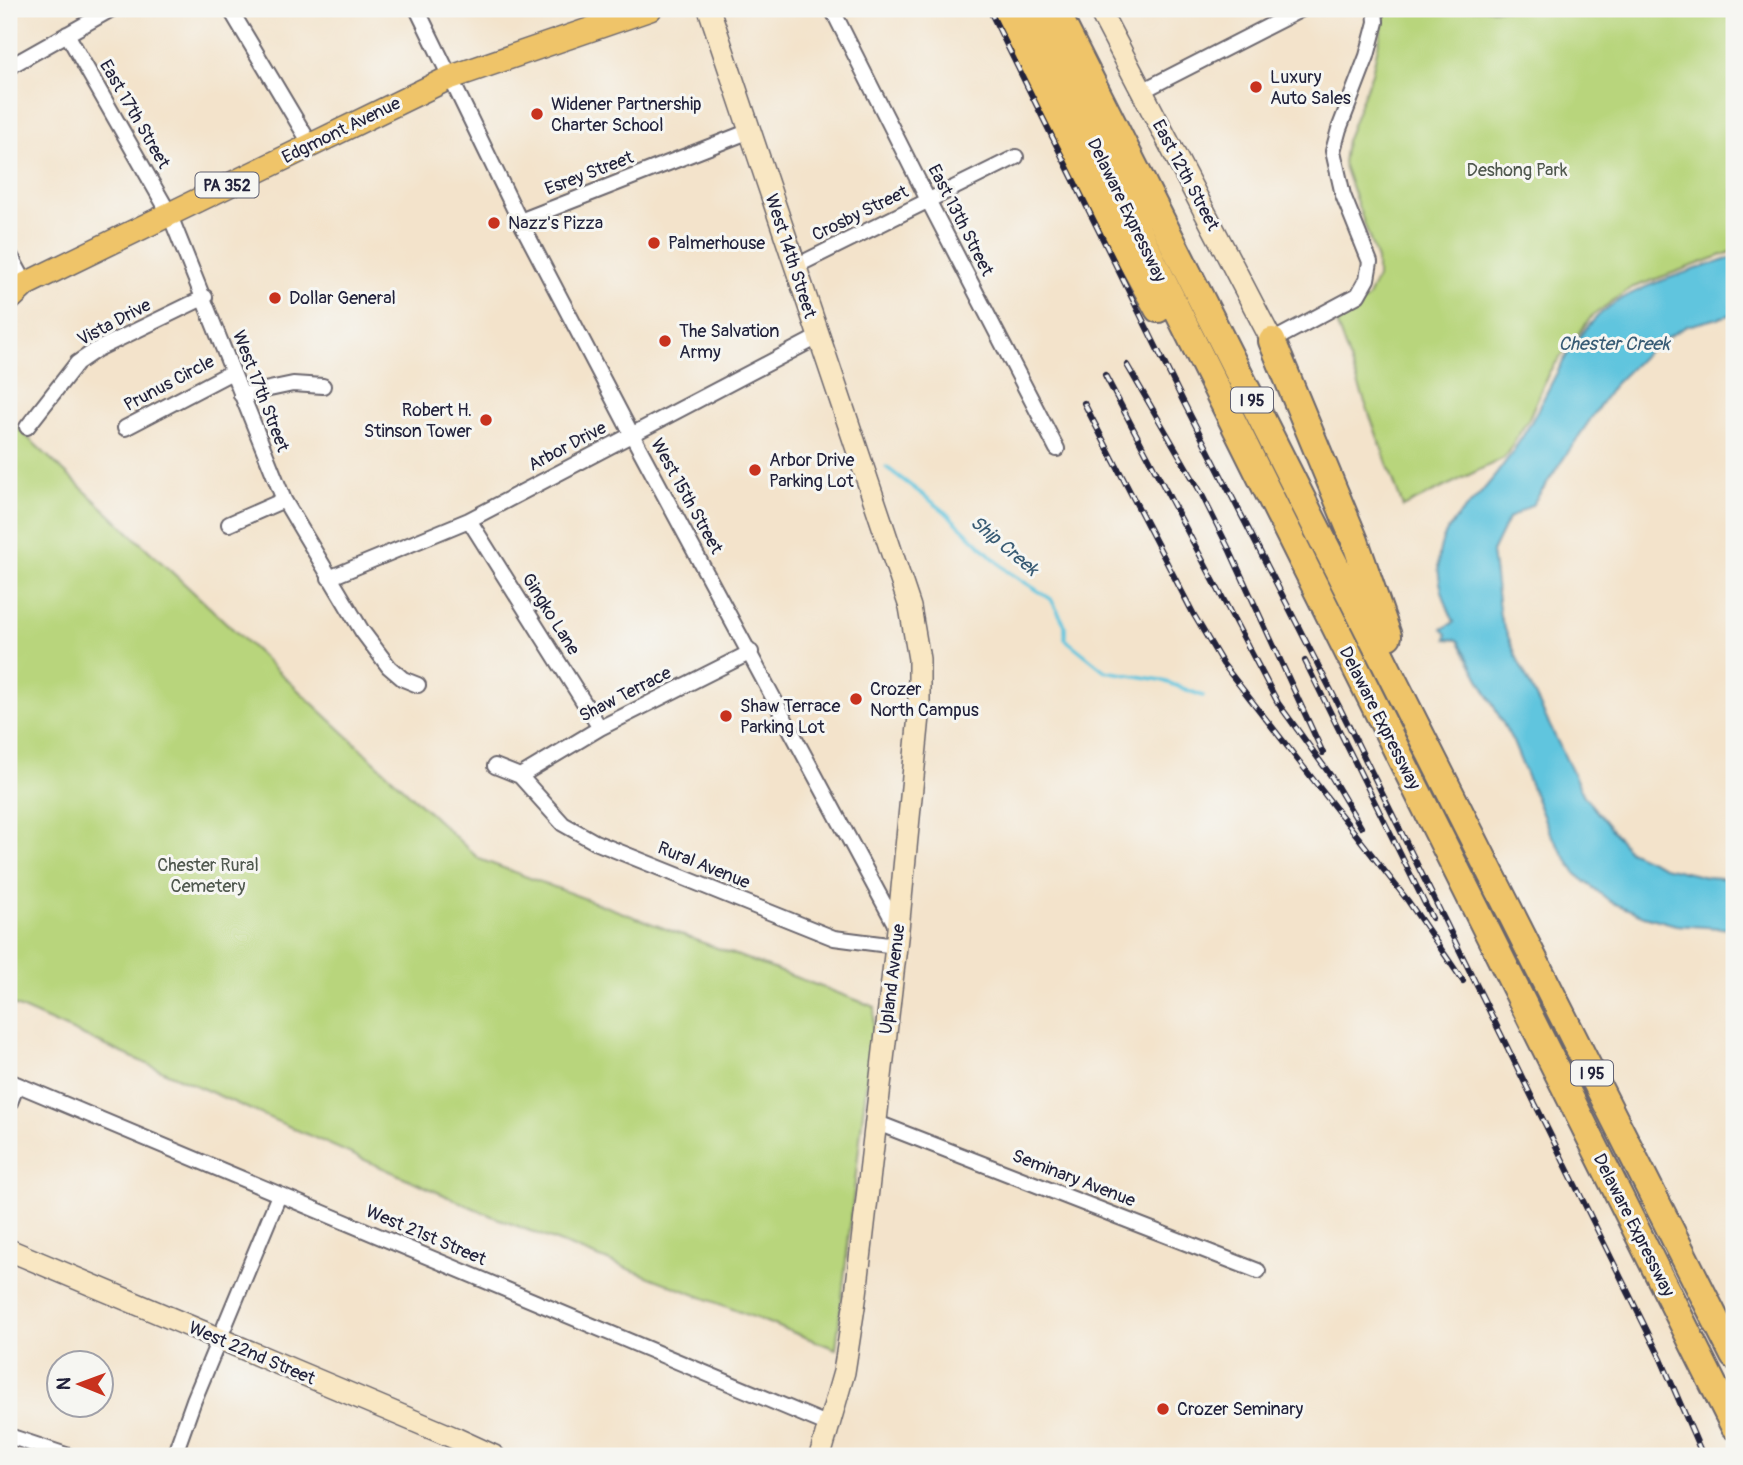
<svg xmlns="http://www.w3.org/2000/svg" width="1743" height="1465" viewBox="0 0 1743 1465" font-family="Pangolin,sans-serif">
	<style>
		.green { fill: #b8d57b; stroke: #6d7c5b; stroke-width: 2 }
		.water { fill: #61c5de; stroke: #42748c; stroke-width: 2 }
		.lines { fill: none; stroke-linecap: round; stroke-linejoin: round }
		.stream { stroke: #61c5de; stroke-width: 3.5 }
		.street-casing { stroke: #6b666d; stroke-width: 18 }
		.secondary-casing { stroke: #6b666d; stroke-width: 24 }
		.primary-casing { stroke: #6b666d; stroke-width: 26 }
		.highway-casing { stroke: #6b666d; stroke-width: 30 }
		.street { stroke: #fff; stroke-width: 14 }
		.secondary { stroke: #f9e7c3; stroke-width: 21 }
		.primary { stroke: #efc469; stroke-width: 23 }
		.highway { stroke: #efc469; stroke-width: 26 }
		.rail-casing { stroke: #22223b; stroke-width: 6 }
		.rail { stroke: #f6f6f2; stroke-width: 3.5; stroke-dasharray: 10; stroke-linecap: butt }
		.poi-dot { fill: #c8321e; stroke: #f6f6f2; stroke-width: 2.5 }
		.labels { text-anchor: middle; stroke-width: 6; stroke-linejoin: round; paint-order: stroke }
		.shield { fill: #f6f6f2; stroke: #626272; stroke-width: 2 }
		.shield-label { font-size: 16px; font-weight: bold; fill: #22223b }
		.poi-label { font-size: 18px; fill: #22223b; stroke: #f6f6f2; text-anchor: start }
		.street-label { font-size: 18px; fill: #22223b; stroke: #f6f6f2 }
		.park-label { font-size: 18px; fill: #4f584e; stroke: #f6f6f2 }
		.water-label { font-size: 19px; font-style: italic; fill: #385b74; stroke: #f6f6f2 }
	</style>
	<rect width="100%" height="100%" fill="#f6f6f2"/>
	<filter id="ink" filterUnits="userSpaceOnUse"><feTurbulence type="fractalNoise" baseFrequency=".0143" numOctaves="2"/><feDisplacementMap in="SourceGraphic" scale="14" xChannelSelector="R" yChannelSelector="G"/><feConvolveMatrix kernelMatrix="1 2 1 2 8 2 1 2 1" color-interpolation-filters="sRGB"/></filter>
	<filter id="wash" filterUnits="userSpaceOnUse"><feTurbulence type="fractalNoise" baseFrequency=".00686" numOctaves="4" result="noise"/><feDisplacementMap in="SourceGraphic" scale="28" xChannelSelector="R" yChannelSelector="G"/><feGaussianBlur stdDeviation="1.57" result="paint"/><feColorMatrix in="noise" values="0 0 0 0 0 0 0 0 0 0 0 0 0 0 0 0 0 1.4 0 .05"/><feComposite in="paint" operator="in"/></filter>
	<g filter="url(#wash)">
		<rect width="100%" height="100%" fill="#f3e3cb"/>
		<!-- green -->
		<path class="green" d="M1386,9H1734V251L1631,288L1592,316L1549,372L1529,418L1504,458L1403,507L1334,317L1367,299L1377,278V260L1343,163L1346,141L1372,73Z
			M9,420L479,859L875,1007L836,1349L494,1217L9,1003Z"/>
		<!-- water -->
		<path class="water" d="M1734,257V314L1687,326L1654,345L1613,386L1532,505L1508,519L1492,552L1500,617L1518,660L1584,796L1629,851L1664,867L1706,877L1734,879V929L1676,925L1644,916L1611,902L1576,874L1550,833L1513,742L1458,640L1446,639L1447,634L1442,629L1454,622C1442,597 1432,567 1443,539C1451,521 1467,508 1480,494C1501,470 1520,443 1535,415C1553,382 1567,347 1594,320C1626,286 1691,272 1734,257Z"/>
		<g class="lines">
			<!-- stream -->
			<path class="stream" d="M886,467L943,510L1007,571L1051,599L1065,625V639L1105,671L1161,680L1203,696"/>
		</g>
	</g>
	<g filter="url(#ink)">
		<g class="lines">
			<defs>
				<path id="street" d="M230,9L311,145
					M417,9L520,221L631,433L897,928
					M832,9L929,202L1057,449
					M67,34L169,213L284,500L362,631L389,667L403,679L418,685
					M9,67L112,9
					M1142,91L1302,9
					M520,221L750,131
					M9,253L26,284
					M796,266L1016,157
					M1272,341L1358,295L1367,279L1370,262L1343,195L1333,151L1339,129L1367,56L1376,22L1375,9
					M241,395L293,384L323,386
					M27,427L77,363L96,350L205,297
					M125,428L232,372
					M469,520L600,728
					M229,524L284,500
					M329,578L469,520L818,337
					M495,766L520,776L563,824L595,842L834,938L896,946
					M520,776L600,728L751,652
					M9,1081L829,1425
					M9,1105L17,1085
					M875,1122L1258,1271
					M9,1436L69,1456
					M174,1456L194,1400L279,1195"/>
				<path id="secondary" d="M709,9L910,607L919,659V716L898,929L856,1294L844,1372L820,1456
					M1099,9L1272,341
					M9,1250L457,1439L494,1456"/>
				<path id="primary" d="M9,300L26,284L449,78L650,9"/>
				<path id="highway" d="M1004,9L1097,198L1158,309
					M1027,9L1734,1426
					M1055,9L1734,1356
					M1272,341L1355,541L1388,636"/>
			</defs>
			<!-- street casing -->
			<use href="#street" class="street-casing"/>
			<!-- secondary casing -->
			<use href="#secondary" class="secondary-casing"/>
			<!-- primary casing -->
			<use href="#primary" class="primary-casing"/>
			<!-- highway casing -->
			<use href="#highway" class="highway-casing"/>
			<!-- street -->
			<use href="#street" class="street"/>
			<!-- secondary -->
			<use href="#secondary" class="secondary"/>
			<!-- primary -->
			<use href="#primary" class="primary"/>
			<!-- highway -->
			<use href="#highway" class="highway"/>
			<defs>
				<path id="rail" d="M989,9L1183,401L1340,708L1661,1359L1703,1456
					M1127,365L1200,491L1230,551L1323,753
					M1105,375L1278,703L1331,776L1361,827
					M1084,403L1194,615L1223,664L1408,901L1463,981
					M1305,661L1432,918"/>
			</defs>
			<!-- rail casing -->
			<use href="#rail" class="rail-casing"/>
			<!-- rail -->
			<use href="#rail" class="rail"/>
		</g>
	</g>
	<!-- markers -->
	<g class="poi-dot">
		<circle cx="1256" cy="87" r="7"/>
		<circle cx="537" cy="114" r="7"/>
		<circle cx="494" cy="223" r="7"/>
		<circle cx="654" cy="243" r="7"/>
		<circle cx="275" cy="298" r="7"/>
		<circle cx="665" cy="341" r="7"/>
		<circle cx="486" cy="420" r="7"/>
		<circle cx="755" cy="470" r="7"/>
		<circle cx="856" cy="699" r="7"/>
		<circle cx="726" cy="716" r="7"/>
		<circle cx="1163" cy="1409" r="7"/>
	</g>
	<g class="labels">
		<!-- shield labels -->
		<g class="shield">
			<rect x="195.5" y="172.5" width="63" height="25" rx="5"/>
			<rect x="1231" y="387.5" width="42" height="25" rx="5"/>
			<rect x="1571" y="1060.5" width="42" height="25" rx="5"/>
		</g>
		<g class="shield-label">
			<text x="227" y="191">PA 352</text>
			<text x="1252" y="406">I 95</text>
			<text x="1592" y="1079">I 95</text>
		</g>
		<!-- poi labels -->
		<g class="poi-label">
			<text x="1270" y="83">Luxury<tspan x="1270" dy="21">Auto Sales</tspan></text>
			<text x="551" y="110">Widener Partnership<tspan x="551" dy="21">Charter School</tspan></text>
			<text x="508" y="229">Nazz's Pizza</text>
			<text x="668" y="249">Palmerhouse</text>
			<text x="289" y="304">Dollar General</text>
			<text x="679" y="337">The Salvation<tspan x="679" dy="21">Army</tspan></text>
			<text x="472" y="416" text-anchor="end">Robert H.<tspan x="472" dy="21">Stinson Tower</tspan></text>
			<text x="769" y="466">Arbor Drive<tspan x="769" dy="21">Parking Lot</tspan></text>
			<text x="870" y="695">Crozer<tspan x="870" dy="21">North Campus</tspan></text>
			<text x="740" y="712">Shaw Terrace<tspan x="740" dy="21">Parking Lot</tspan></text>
			<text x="1177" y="1415">Crozer Seminary</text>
		</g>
		<!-- street labels -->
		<g class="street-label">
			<text transform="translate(135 114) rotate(60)" y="6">East 17th Street</text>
			<text transform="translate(341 130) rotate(-26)" y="6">Edgmont Avenue</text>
			<text transform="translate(589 173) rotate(-21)" y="6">Esrey Street</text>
			<text transform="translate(1186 175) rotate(62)" y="6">East 12th Street</text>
			<text transform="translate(1127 210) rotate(64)" y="6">Delaware Expressway</text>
			<text transform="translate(860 213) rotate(-26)" y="6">Crosby Street</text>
			<text transform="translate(961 220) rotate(63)" y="6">East 13th Street</text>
			<text transform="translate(791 256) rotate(72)" y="6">West 14th Street</text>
			<text transform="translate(114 322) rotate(-28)" y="6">Vista Drive</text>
			<text transform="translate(169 383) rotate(-28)" y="6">Prunus Circle</text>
			<text transform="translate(261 391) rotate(69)" y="6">West 17th Street</text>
			<text transform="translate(567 446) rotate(-28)" y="6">Arbor Drive</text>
			<text transform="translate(687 496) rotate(61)" y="6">West 15th Street</text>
			<text transform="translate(551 614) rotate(58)" y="6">Gingko Lane</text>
			<text transform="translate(625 694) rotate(-27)" y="6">Shaw Terrace</text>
			<text transform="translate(1380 718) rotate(63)" y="6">Delaware Expressway</text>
			<text transform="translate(704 865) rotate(22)" y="6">Rural Avenue</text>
			<text transform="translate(892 979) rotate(-83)" y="6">Upland Avenue</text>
			<text transform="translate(1074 1178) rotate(21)" y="6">Seminary Avenue</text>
			<text transform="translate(1634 1225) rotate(63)" y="6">Delaware Expressway</text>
			<text transform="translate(426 1235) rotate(23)" y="6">West 21st Street</text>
			<text transform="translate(252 1353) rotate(23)" y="6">West 22nd Street</text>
		</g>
		<!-- park labels -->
		<g class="park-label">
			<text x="1517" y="176">Deshong Park</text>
			<text x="208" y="871">Chester Rural<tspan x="208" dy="21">Cemetery</tspan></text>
		</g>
		<!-- water labels -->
		<g class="water-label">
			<text x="1614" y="350">Chester Creek</text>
			<text transform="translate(1005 545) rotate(40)" y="7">Ship Creek</text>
		</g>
	</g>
	<!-- margin -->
	<rect width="1743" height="1465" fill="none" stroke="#f6f6f2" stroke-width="35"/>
	<!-- north arrow -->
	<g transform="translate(80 1384) rotate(271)"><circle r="33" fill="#f6f6f2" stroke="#a1a1a9" stroke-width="2"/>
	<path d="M0-5L12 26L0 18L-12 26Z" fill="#c8321e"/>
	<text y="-10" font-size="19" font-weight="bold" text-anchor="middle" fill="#22223b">N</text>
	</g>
</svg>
